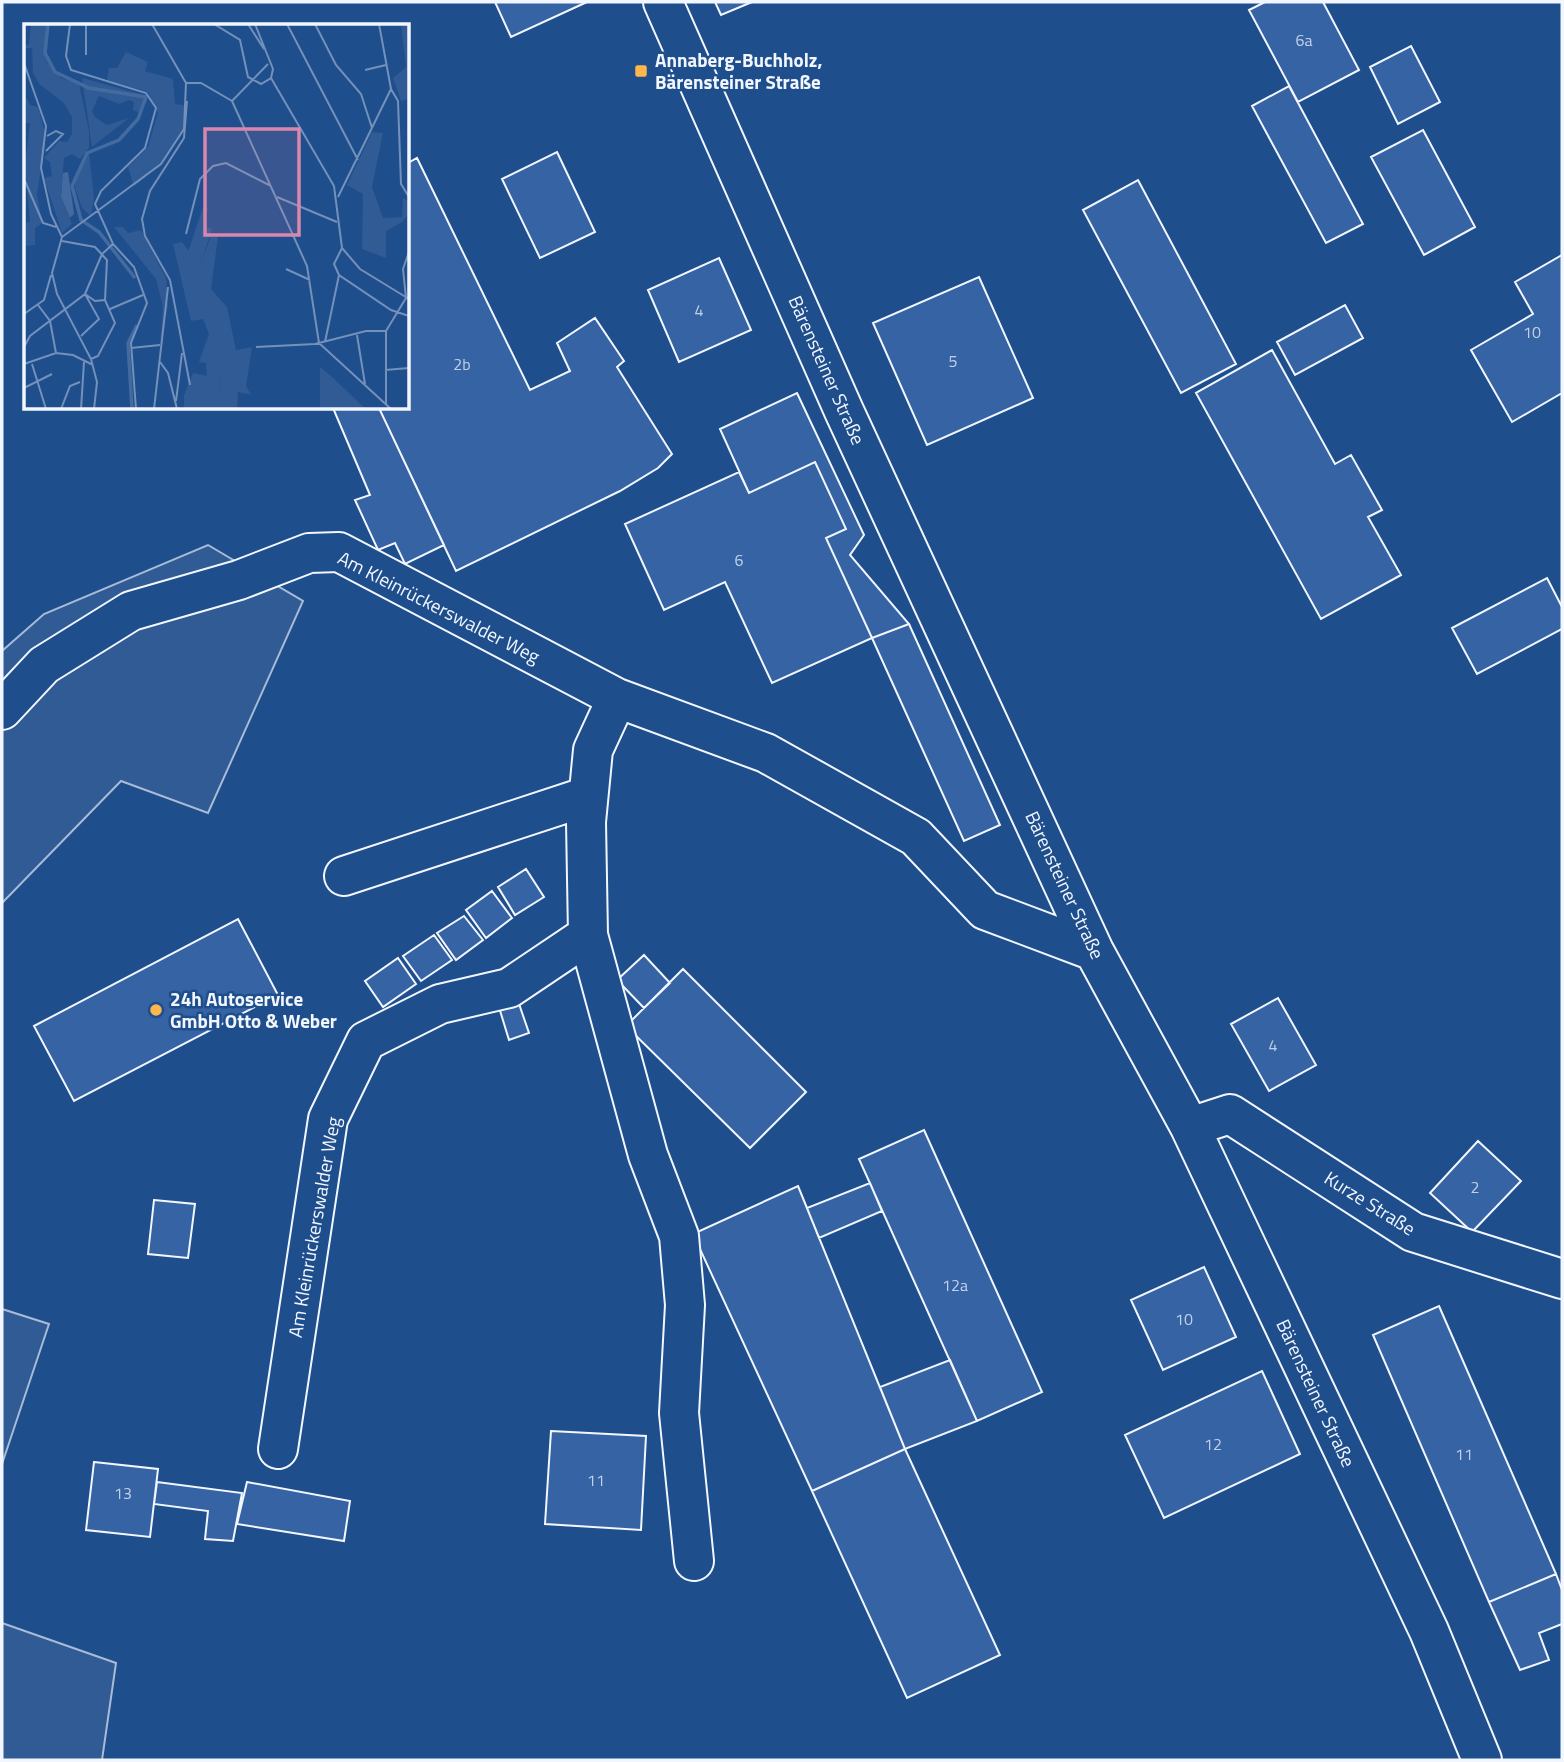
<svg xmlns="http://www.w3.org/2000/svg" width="1564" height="1762" viewBox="0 0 1564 1762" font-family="'Titillium Web',sans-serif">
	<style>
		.built { fill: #305b95; stroke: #a8bbd7; stroke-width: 2 }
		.building { fill: #3563a3; stroke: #f2f6ff; stroke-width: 2 }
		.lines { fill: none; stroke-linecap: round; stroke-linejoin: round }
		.minor-casing { stroke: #f2f6ff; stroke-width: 42 }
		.minor { stroke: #1f4e8c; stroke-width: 38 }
		.poi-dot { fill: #ffb74d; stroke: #1f4e8c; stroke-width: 2.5 }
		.labels { text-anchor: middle; stroke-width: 5; stroke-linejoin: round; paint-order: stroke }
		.number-label { font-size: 16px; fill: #c3d1e8 }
		.poi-label { font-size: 19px; font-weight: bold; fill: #f2f6ff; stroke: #1f4e8c; text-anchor: start }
		.street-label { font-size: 19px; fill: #f2f6ff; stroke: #1f4e8c }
		.inset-river { fill: none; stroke: #446ba0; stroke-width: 3.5 }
		.inset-road { fill: none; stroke: #7391ba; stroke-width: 2 }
		.view { fill: #da87ad; fill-opacity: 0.15; stroke: #da87ad; stroke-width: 3.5 }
		.inset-edge { fill: none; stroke: #f2f6ff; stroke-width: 3.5 }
	</style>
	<rect width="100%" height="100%" fill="#1f4e8c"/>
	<!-- built -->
	<path class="built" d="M208,545L303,601L208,813L121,781L2,903V651L44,614Z
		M2,1309L49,1324L2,1464Z
		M2,1623L116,1663L102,1760H2Z"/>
	<!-- building -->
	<path class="building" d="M495,2H587L511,37Z
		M715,2H752L721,15Z
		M1265,2H1323L1359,70L1298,102L1249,10Z
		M1411,46L1440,102L1398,124L1370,67Z
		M1289,86L1363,224L1326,243L1252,106Z
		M1423,130L1475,227L1424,255L1371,157Z
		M557,152L595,232L540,258L502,179Z
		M417,158L530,390L570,371L557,343L595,318L624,361L617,367L672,454L658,468L620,491L456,571L379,408H408V163Z
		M1138,180L1236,364L1181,393L1083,210Z
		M1562,255V393L1512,422L1471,350L1533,314L1515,282Z
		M719,258L751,330L679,362L648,290Z
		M979,277L1033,398L927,445L873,323Z
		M1345,305L1363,338L1295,375L1277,342Z
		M1272,350L1335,464L1351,455L1382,510L1368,517L1401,575L1321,619L1196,393Z
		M797,393L864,535L850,555L909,624L872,638L826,538L846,529L815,462L749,493L720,429Z
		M333,408H379L444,545L405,564L395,543L378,550L355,500L370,495Z
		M815,462L846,529L826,538L872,638L772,683L725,582L664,610L625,524L739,472L749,493Z
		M1547,578L1562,607V629L1477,674L1452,628Z
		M909,624L1000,825L964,841L872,638Z
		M526,869L544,897L515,915L498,887Z
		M492,891L512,918L486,938L466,910Z
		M464,916L483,940L456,960L437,933Z
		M238,919L278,995L74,1101L34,1026Z
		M434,935L452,960L421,981L403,956Z
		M644,955L670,983L644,1008L617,980Z
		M398,958L416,984L383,1007L365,981Z
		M683,969L806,1092L750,1148L626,1026Z
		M517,998L529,1033L509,1040L498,1004Z
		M1278,998L1316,1065L1269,1091L1231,1024Z
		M924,1130L1042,1392L977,1421L859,1159Z
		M1478,1141L1521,1181L1472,1232L1430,1193Z
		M870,1183L882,1211L819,1238L807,1208Z
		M798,1186L905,1449L812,1491L693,1234Z
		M154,1200L195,1204L188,1258L148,1254Z
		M1204,1267L1236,1337L1163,1370L1131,1300Z
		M1439,1306L1556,1574L1489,1602L1373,1335Z
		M950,1360L977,1421L905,1449L880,1387Z
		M1262,1371L1300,1454L1164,1518L1125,1435Z
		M551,1431L646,1436L641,1530L545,1524Z
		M905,1449L1000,1655L907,1698L812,1491Z
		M94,1462L158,1469L150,1537L86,1530Z
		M157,1482L242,1493L233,1541L205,1539L208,1511L154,1504Z
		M247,1482L350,1501L344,1541L237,1524Z
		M1556,1574L1562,1590V1624L1539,1633L1549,1660L1520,1670L1489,1602Z"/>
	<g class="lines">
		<defs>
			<path id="minor" d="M663,2L844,411L1094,951L1190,1127L1429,1631L1482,1760
				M2,710L44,665L131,611L239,580L309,553L339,552L617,698L766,753L916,837L985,910L1094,951
				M344,876L588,796
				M588,935L648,1155L679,1236L685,1305L679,1413L694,1561
				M1190,1127L1230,1114L1413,1232L1562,1279
				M278,1449L328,1119L366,1041L440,1004L509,988L588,935L586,822L593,750L617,698"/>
		</defs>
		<!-- minor casing -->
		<use href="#minor" class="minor-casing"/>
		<!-- minor -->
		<use href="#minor" class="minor"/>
	</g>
	<!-- markers -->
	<g class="poi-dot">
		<rect x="634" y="64" width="14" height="14" rx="3.5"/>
		<circle cx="156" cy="1010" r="7"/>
	</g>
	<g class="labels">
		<!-- number labels -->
		<g class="number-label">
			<text x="1304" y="46">6a</text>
			<text x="699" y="316">4</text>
			<text x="1532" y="338">10</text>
			<text x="953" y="367">5</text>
			<text x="462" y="370">2b</text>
			<text x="739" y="566">6</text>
			<text x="1273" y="1051">4</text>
			<text x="1475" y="1193">2</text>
			<text x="955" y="1291">12a</text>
			<text x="1184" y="1325">10</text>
			<text x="1213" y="1450">12</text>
			<text x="1464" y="1460">11</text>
			<text x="596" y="1486">11</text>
			<text x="123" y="1499">13</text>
		</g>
		<!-- poi labels -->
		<g class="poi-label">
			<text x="655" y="67">Annaberg-Buchholz,<tspan x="655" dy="22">Bärensteiner Straße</tspan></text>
			<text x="170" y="1006">24h Autoservice<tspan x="170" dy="22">GmbH Otto &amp; Weber</tspan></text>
		</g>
		<!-- street labels -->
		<g class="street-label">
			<text transform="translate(827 370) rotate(66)" y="7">Bärensteiner Straße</text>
			<text transform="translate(439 607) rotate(27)" y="7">Am Kleinrückerswalder Weg</text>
			<text transform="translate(1065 885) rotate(65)" y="7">Bärensteiner Straße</text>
			<text transform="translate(1370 1203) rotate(32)" y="7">Kurze Straße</text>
			<text transform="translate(314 1227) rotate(-80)" y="7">Am Kleinrückerswalder Weg</text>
			<text transform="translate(1316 1393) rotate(65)" y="7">Bärensteiner Straße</text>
		</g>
	</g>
	<!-- overview -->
	<g transform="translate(24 24)">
		<rect width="385" height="385" fill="#1f4e8c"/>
		<path d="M7,0H23V38L37,54L55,60L65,107V124L56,135L48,130L40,134L37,173L48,200L38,209L20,154L28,152L26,138L20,134L35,117L43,118L48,110V93L40,79L15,60L9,49L8,24H2L1,36L0,22L5,20ZM102,28L124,38L121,47L149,55L151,80L161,81L160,105L137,140L110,163L104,143L124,123L134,89L124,68L83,56L85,44H93ZM58,54L120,71L123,76L117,89L109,86L110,78L105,76L95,80L75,72L68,87L71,93L83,101L105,94L68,123ZM0,69L6,81L14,83L22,112L13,170L18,199L11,204V221L1,222L0,258V199L6,198L1,142L6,99H0ZM348,108L359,109L348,163L359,194L378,193L379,174L385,177V190L378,198L362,207V234L338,225L339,170L323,161ZM65,128L70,174L67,192L58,184L51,164V154ZM90,203H99L104,209L117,206L142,254L144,282L136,320L139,283L132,255ZM187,212L194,213L187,265L203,283L212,326L228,323L222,362L227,371L214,368L213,385H191L199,370H195L197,356L183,355L182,339L175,338L185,310L179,295L167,297L149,220L158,218L176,241Z" fill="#305b95"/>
		<path d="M377,0H385V75L377,77L369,54L382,43ZM179,183L184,185L179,202L188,205L176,242L164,228ZM296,343L307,352L342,385H296ZM169,349L197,355L195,369L200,370L191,385H160V371Z" fill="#305b95"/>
		<path d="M44,148L50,190L46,194L37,173L39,149Z" fill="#446ba0"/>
		<path class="inset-river" d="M24,0L21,29L31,48L65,64L122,73L114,95L95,116L63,129L48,162L57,196L75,208L111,254M108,385L104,319L113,301"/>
		<path class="inset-road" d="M46,0L42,32L47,46L122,69L132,84L121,124L77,167L71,180L89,220L110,243L123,279L107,319L112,385M128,0L162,59M190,0L216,16L224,53L237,60L247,54L249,45L231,0M224,0L240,25M263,0L334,136M291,0L312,41L337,70L348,104M355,0L367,65M62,31V0M0,39L22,102L17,144L27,190L38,213M341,46L362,41M247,54L310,162L318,224L336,245L385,275M367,65L374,77L377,160L385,173M163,77L160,114L126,167L118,195L121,212L146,256L166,361M208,77L283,242L295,319L367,385M208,77L244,40M22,127L39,110L32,107L23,112M1,157L19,199L32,203M253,173L313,198M314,173L367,65M162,210L176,155L189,142L202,139L247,162M38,217L71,223L83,236L81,276L91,299L74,332L67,335M318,224L310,240L315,251L367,286L385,292M262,245L286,256M61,270L71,277L81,276M14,281L26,297L32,329M86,285L119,271M0,290L20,276L27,251M333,311L341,360M57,312L75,295L61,270M301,318L315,251M0,323L6,312L61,270L78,230L89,220M232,323L291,320L342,307H362M107,324L136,321M136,338L144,349L153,385M0,340L32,329L49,331L69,341M8,340L22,385M361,346L385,344M0,364L28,350M152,377L158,329M362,380V307L382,274L379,245L385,228M37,385L46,362L56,358M57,385L60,338M70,385L73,358L67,335L33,270L28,249L38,213L137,140L160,105L162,59H177L208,77M130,385L144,263"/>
		<path class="view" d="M181,105H275V211H181Z"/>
		<rect width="385" height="385" class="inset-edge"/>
	</g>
	<!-- border -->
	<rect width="1564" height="1762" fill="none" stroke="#f2f6ff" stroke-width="7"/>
</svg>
